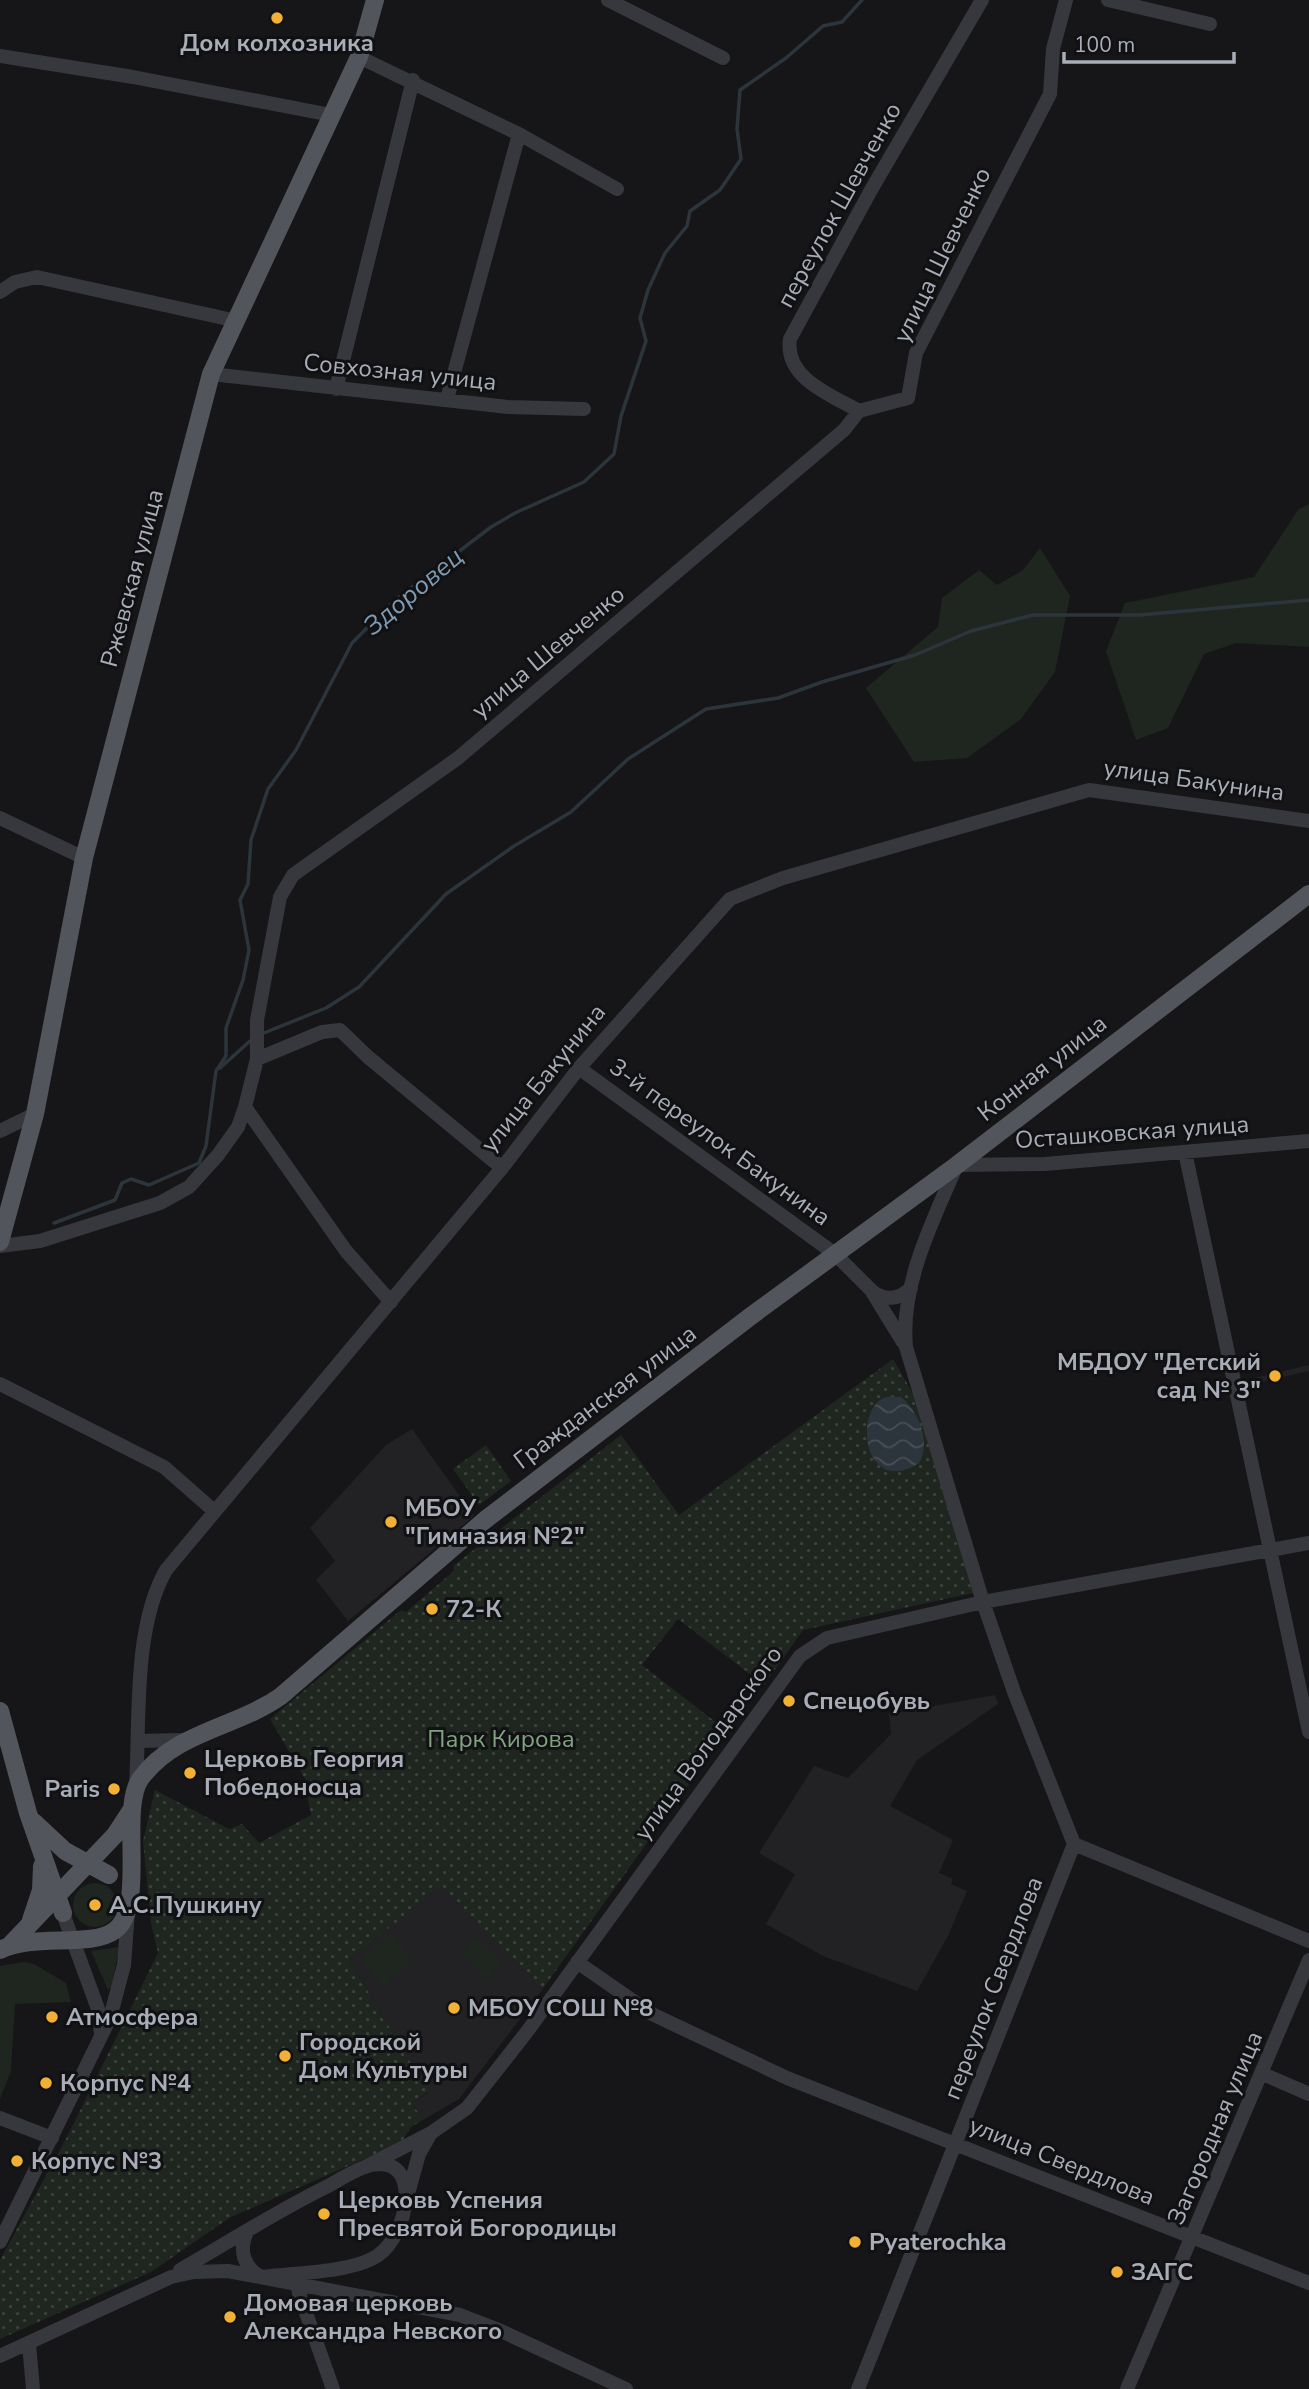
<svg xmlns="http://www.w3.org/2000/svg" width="1309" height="2389" viewBox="0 0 1309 2389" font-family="'Nunito Sans',sans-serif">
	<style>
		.built { fill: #222225 }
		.green { fill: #1e261f }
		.park { fill: url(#park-dots) }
		.water { fill: url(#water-waves) }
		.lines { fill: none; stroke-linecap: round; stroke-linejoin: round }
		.stream { stroke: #2c353c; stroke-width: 3.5 }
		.minor { stroke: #37383d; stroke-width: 14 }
		.major { stroke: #53555c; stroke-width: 18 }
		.poi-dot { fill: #f2b134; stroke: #111113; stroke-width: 2.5 }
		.labels { text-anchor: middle; stroke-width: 6; stroke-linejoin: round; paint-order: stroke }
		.poi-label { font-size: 24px; font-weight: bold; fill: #a8adb8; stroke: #111113; text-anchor: start }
		.street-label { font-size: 24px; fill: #a8adb8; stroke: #111113 }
		.park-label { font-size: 24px; fill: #7fa381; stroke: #111113 }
		.water-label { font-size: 26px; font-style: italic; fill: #7f9bb3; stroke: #111113 }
	</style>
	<defs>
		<pattern id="park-dots" width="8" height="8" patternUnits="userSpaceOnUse" patternTransform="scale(1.75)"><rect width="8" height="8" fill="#1e261f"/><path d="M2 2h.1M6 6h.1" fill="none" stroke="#3c433d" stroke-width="1.8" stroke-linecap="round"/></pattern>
		<pattern id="water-waves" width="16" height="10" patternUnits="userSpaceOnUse" patternTransform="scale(1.75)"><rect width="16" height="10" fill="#2c353c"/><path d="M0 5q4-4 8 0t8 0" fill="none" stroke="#485056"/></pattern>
	</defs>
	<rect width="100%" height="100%" fill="#161618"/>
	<!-- built -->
	<path class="built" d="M1309,1365V1371L1243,1386L1242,1381Z
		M412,1429L474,1516L348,1621L316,1580L335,1561L310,1528L386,1445Z
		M995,1695L998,1704L917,1760L890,1806L953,1840L939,1873L953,1879L951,1884L967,1891L948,1936L917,1991L823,1956L766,1924L795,1874L759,1853L814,1766L848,1778L891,1734L889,1714Z
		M441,1885L542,1990L459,2099L423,2120L412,2103L428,2093L349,1960Z"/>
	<!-- green -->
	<path class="green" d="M1309,504V647L1236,643L1204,654L1168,728L1136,740L1106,651L1125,603L1254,577L1298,510Z
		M1040,548L1070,596L1055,672L1021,719L967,758L914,762L866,688L938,627L942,598L979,570L997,585L1023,570Z
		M73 1905a22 22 0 1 1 44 0a22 22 0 1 1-44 0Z
		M391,1934L414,1961L383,1987L360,1959Z
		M477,1938L503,1964L486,1980L461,1953Z
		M119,1947L112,1986L108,1990L91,1951Z
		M24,1962L34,1964L66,1983L71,2002L15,2004L11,2071L0,2099V1966Z"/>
	<!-- park -->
	<path class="park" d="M893,1359L918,1402L973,1593L803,1630L764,1685L678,1619L642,1665L727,1731L542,1990L441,1886L349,1960L428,2092L412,2103L423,2120L411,2127L401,2143L229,2218L151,2272L0,2339V2260L68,2135L158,1953L151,1923L143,1841L155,1790L229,1829L242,1824L259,1843L311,1815L307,1795L312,1791L270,1719L401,1610L406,1612L454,1571L453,1566L621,1435L679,1515Z
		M486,1445L511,1481L479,1505L453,1469Z"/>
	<!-- water -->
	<path class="water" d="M901,1397C918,1411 932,1442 919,1463C864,1498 853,1411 884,1398C888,1396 896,1397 901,1397Z"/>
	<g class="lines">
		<!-- stream -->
		<path class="stream" d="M264,1033L326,1008L359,987L446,894L514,846L571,812L628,759L706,709L778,698L822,682L915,655L971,631L1033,615H1140L1309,600
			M220,1068L250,1041
			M54,1223L115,1200L122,1183L131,1179L149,1185L199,1163L206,1146L216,1071L226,1056V1028L243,980L249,950L240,900L248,884L251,840L268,789L296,750L352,643L394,601L491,527L515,513L584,482L614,454L621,416L646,341L640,318L648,290L665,253L687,226L690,211L720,190L741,159L737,129L740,90L786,58L823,26L842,22L862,0"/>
		<!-- minor -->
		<path class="minor" d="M608,0L723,58
			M1108,0L1210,24
			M0,56L133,77L331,115
			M359,57L519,134L617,189
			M0,292L15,282L37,277L237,321
			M211,374L508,407L584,409
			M336,389L413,80
			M447,399L519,134
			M859,411C831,395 784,378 790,339L871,190L982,0
			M0,818L84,858
			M257,1059L322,1032L340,1030L368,1057L502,1168
			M579,1068L835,1254L871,1290L903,1342
			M245,1107L346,1251L391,1302
			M0,1131L35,1114
			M1185,1152L1309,1732
			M0,1246L40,1241L160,1203L189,1187L218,1155L238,1127L245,1107L257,1059V1020L280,897L293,875L458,758L844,430L859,411L908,398L916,353L1050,94L1053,49L1066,0
			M872,1291C885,1301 899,1300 911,1288
			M0,1384L164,1467L213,1510
			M138,1741L185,1740
			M136,1786C140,1719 133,1628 166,1570L502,1168L579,1068L730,899L783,878L1089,790L1309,821
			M1074,1844L1309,1941
			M65,1919L98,2009L101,2034
			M577,1962L652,2014L787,2078L1309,2283
			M1263,2074L1309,2094
			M0,2118L52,2138
			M365,2167L431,2133L467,2108L526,2033L800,1656L827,1638L983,1602L1309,1543
			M408,2194L419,2154L431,2133
			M0,2242L110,2018L124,1965L128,1911
			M180,2270C229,2242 277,2211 328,2186C341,2179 357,2168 372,2165C423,2155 409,2235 377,2256C350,2273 294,2273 262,2277C243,2268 238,2249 248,2230
			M297,2278L299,2293L333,2389
			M29,2344L33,2389
			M0,2356L171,2277L194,2272L228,2271L460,2315L499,2330L626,2389
			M858,2389L1074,1844L1014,1692L983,1602L906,1347C900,1285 933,1220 957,1165L1045,1164L1309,1141
			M1127,2389L1309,1960"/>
		<!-- major -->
		<path class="major" d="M0,1242L35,1114L84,858L211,374L359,57L375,0
			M0,1711L28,1813L63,1913
			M34,1822L65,1851L109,1875
			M31,1920L41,1890L42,1866
			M11,1944L115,1835L132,1809
			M0,1950C33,1933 90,1948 114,1931C148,1908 118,1809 141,1778C176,1731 236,1728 281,1696L485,1520L751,1316L957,1165L1309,894"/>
	</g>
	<!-- markers -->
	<g class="poi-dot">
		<circle cx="277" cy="18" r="7"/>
		<circle cx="1275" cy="1376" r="7"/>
		<circle cx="391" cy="1522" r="7"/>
		<circle cx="432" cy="1609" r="7"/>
		<circle cx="789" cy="1701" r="7"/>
		<circle cx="190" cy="1773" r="7"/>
		<circle cx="114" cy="1789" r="7"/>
		<circle cx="95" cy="1905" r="7"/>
		<circle cx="454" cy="2008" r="7"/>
		<circle cx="52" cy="2017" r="7"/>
		<circle cx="285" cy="2056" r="7"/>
		<circle cx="46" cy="2083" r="7"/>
		<circle cx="17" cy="2161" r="7"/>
		<circle cx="324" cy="2214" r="7"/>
		<circle cx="855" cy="2242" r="7"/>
		<circle cx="1117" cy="2272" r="7"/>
		<circle cx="230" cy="2317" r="7"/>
	</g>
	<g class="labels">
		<!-- poi labels -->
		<g class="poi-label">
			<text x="277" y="51" text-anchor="middle">Дом колхозника</text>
			<text x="1261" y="1370" text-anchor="end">МБДОУ "Детский<tspan x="1261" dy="28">сад № 3"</tspan></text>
			<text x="405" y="1516">МБОУ<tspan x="405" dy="28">"Гимназия №2"</tspan></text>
			<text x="446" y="1617">72-К</text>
			<text x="803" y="1709">Спецобувь</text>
			<text x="204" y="1767">Церковь Георгия<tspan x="204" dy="28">Победоносца</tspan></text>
			<text x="100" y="1797" text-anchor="end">Paris</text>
			<text x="109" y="1913">А.С.Пушкину</text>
			<text x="468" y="2016">МБОУ СОШ №8</text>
			<text x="66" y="2025">Атмосфера</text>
			<text x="299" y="2050">Городской<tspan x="299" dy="28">Дом Культуры</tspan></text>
			<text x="60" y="2091">Корпус №4</text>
			<text x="31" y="2169">Корпус №3</text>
			<text x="338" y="2208">Церковь Успения<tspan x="338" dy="28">Пресвятой Богородицы</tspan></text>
			<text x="869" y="2250">Pyaterochka</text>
			<text x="1131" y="2280">ЗАГС</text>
			<text x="244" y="2311">Домовая церковь<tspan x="244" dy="28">Александра Невского</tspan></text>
		</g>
		<!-- street labels -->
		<g class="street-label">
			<text transform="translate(839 205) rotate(-61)" y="8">переулок Шевченко</text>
			<text transform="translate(942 255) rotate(-64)" y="8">улица Шевченко</text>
			<text transform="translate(400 372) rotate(6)" y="8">Совхозная улица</text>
			<text transform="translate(132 578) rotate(-75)" y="8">Ржевская улица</text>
			<text transform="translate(548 652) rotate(-40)" y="8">улица Шевченко</text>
			<text transform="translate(1194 780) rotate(8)" y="8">улица Бакунина</text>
			<text transform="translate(1042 1068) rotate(-38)" y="8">Конная улица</text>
			<text transform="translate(543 1078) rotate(-51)" y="8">улица Бакунина</text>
			<text transform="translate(1132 1132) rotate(-4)" y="8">Осташковская улица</text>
			<text transform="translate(720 1142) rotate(36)" y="8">3-й переулок Бакунина</text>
			<text transform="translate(605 1397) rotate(-37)" y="8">Гражданская улица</text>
			<text transform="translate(708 1743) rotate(-54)" y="8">улица Володарского</text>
			<text transform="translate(993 1988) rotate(-69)" y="8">переулок Свердлова</text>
			<text transform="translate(1215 2128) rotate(-67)" y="8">Загородная улица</text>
			<text transform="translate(1062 2161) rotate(22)" y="8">улица Свердлова</text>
		</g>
		<!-- park labels -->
		<g class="park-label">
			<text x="501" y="1747">Парк Кирова</text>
		</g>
		<!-- water labels -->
		<g class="water-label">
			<text transform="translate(413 591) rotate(-40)" y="9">Здоровец</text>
		</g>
	</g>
	<!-- scale -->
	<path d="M1064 52v10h170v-10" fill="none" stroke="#a8adb8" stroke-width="3.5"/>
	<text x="1074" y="52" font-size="21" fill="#a8adb8" stroke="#111113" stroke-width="5" paint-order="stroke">100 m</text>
</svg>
